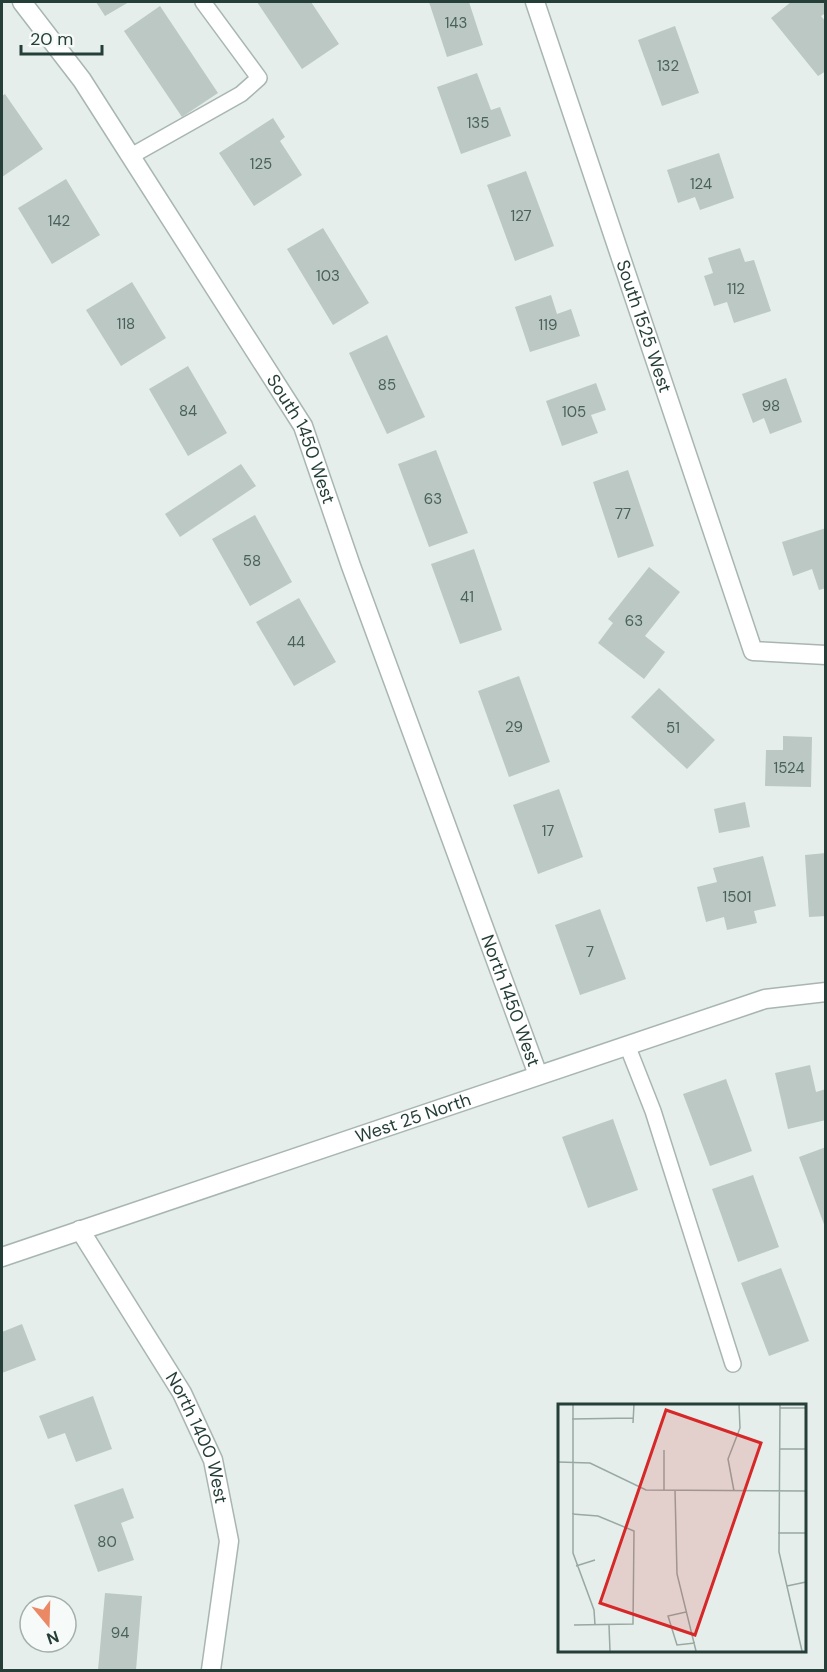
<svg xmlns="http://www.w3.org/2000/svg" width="827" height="1672" viewBox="0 0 827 1672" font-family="'DM Sans',sans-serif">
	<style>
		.building { fill: #bbc8c3 }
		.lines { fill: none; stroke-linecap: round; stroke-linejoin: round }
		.lane-casing { stroke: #a8b6b1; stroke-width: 18 }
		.street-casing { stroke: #a8b6b1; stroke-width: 21 }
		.lane { stroke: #fff; stroke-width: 15 }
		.street { stroke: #fff; stroke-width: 18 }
		.labels { text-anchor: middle; stroke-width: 4.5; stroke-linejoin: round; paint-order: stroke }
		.number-label { font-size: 15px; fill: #4a615b }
		.street-label { font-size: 18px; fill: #253f38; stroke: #f6faf8 }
		.inset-road { fill: none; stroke: #98a8a3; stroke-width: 1.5 }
		.view { fill: #d62828; fill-opacity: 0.15; stroke: #d62828; stroke-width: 3 }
		.inset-edge { fill: none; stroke: #253f38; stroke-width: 3 }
	</style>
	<rect width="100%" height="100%" fill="#e5eeea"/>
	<!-- building -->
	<path class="building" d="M96,2H129L105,16Z
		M257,2H311L339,44L302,69Z
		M429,2H469L483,45L447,57Z
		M791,2L826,3V13L821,16L826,22V71L818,76L771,18Z
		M160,6L218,93L182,117L124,31Z
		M675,26L699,93L662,106L638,40Z
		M477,73L491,110L500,107L511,136L461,154L437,87Z
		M5,94L43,149L2,177V96Z
		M273,118L285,137L280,141L302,175L254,206L219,153Z
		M719,153L734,198L700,210L695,197L678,203L667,170Z
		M526,171L554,246L515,261L487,185Z
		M66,179L100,235L52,264L18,208Z
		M323,228L369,303L333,325L287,249Z
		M740,248L745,262L754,260L771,311L734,323L727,302L714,306L704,276L713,273L708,258Z
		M132,282L166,338L121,366L86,310Z
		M551,295L557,314L571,309L580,336L530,352L515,307Z
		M387,335L425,417L387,434L349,353Z
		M188,366L227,433L188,456L149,389Z
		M786,378L802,422L770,434L764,418L753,423L742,394Z
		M596,383L606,410L591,415L598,433L562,446L546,401Z
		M436,450L468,533L429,547L398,464Z
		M241,464L256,486L180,537L165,514Z
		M628,470L654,546L618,558L593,482Z
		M255,515L292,582L250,606L212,539Z
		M826,528V588L819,590L812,569L793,576L782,542Z
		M474,549L502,630L460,644L431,564Z
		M649,567L680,592L645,636L665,652L644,679L598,643L613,623L608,619Z
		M299,598L336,662L294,686L256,622Z
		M519,676L550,762L509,777L478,691Z
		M659,688L715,740L687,769L631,717Z
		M783,736L812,737L811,787L765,786L766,750H783Z
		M559,789L583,857L538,874L513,805Z
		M745,802L750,827L719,833L714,809Z
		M826,853V916L809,917L805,855Z
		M763,856L776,906L754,911L757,923L727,930L724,917L706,922L697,887L717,882L713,868Z
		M600,909L626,979L580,995L555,925Z
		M810,1065L816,1092L826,1089V1120L788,1129L775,1073Z
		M726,1079L752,1151L710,1166L683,1094Z
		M613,1119L638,1190L588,1208L562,1137Z
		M826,1147V1227H825L799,1157Z
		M753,1175L779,1247L738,1262L712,1189Z
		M781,1268L809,1341L769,1356L741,1283Z
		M22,1324L36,1360L2,1373V1332Z
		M93,1396L112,1449L76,1462L65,1433L48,1439L39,1416Z
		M123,1488L134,1518L121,1523L134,1560L98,1572L74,1505Z
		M105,1593L142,1596L136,1670H98Z"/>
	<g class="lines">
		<defs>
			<path id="lane" d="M131,156L241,94L259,78L203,2
				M627,1045L653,1111L733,1364"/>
			<g id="street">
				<path id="s1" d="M22,2L82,80L303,426L351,566L538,1075"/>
				<path id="s2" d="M535,2L753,651L826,655"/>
				<path id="s3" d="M80,1230L182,1393L213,1460L229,1541L211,1670"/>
				<path id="s4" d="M2,1257L765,999L826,992"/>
			</g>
		</defs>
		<!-- lane casing -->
		<use href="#lane" class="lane-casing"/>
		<!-- street casing -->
		<use href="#street" class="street-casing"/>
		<!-- lane -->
		<use href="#lane" class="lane"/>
		<!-- street -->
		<use href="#street" class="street"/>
	</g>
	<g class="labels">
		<!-- number labels -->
		<g class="number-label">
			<text x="456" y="28">143</text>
			<text x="668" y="71">132</text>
			<text x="478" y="128">135</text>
			<text x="261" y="169">125</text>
			<text x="701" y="189">124</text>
			<text x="521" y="221">127</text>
			<text x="59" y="226">142</text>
			<text x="328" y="281">103</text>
			<text x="736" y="294">112</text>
			<text x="126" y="329">118</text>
			<text x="548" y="330">119</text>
			<text x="387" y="390">85</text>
			<text x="771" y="411">98</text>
			<text x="188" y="416">84</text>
			<text x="574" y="417">105</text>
			<text x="433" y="504">63</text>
			<text x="623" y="519">77</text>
			<text x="252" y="566">58</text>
			<text x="467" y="602">41</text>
			<text x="634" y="626">63</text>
			<text x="296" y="647">44</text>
			<text x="514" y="732">29</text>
			<text x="673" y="733">51</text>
			<text x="789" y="773">1524</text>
			<text x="548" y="836">17</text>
			<text x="737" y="902">1501</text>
			<text x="590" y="957">7</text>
			<text x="107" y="1547">80</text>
			<text x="120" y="1638">94</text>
		</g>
		<!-- street labels -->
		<g class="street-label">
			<text dy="6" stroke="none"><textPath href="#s2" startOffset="342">South 1525 West</textPath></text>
			<text dy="6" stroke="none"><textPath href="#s1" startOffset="520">South 1450 West</textPath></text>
			<text dy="6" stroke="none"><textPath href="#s1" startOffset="1120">North 1450 West</textPath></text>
			<text dy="6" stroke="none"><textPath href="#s4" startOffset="434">West 25 North</textPath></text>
			<text dy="6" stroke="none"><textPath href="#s3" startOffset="240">North 1400 West</textPath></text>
		</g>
	</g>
	<!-- overview -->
	<g transform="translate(558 1404)">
		<rect width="248" height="248" fill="#e5eeea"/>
		<path class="inset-road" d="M15,0V149L36,206L37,221M222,0L221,148L244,247M222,4H248M14,15L75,14M75,19L76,0M221,45H248M0,58L32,59L88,86L247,87M106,86V46M117,86L119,170L138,247M176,87L170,55L182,24L181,0M14,110L40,112L76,127L75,220L16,221M220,129H248M18,162L37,156M229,182L248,178M128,208L110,212L119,241L137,239M51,221L52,247"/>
		<path class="view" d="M108,6L203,39L137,231L42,199Z"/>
		<rect width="248" height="248" class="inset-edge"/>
	</g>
	<!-- border -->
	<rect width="827" height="1672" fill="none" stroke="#253f38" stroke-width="6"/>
	<!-- north arrow -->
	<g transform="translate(48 1624) rotate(161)"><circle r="28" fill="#f6faf8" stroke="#a2afab" stroke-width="1.5"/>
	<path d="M0-4.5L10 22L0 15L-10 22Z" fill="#ec8965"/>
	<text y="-9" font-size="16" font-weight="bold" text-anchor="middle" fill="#253f38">N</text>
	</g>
	<!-- scale -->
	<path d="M21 45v9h81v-9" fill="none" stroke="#253f38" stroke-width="3"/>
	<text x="30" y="45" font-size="18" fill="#253f38" stroke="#f6faf8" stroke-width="4.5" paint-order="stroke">20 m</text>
</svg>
